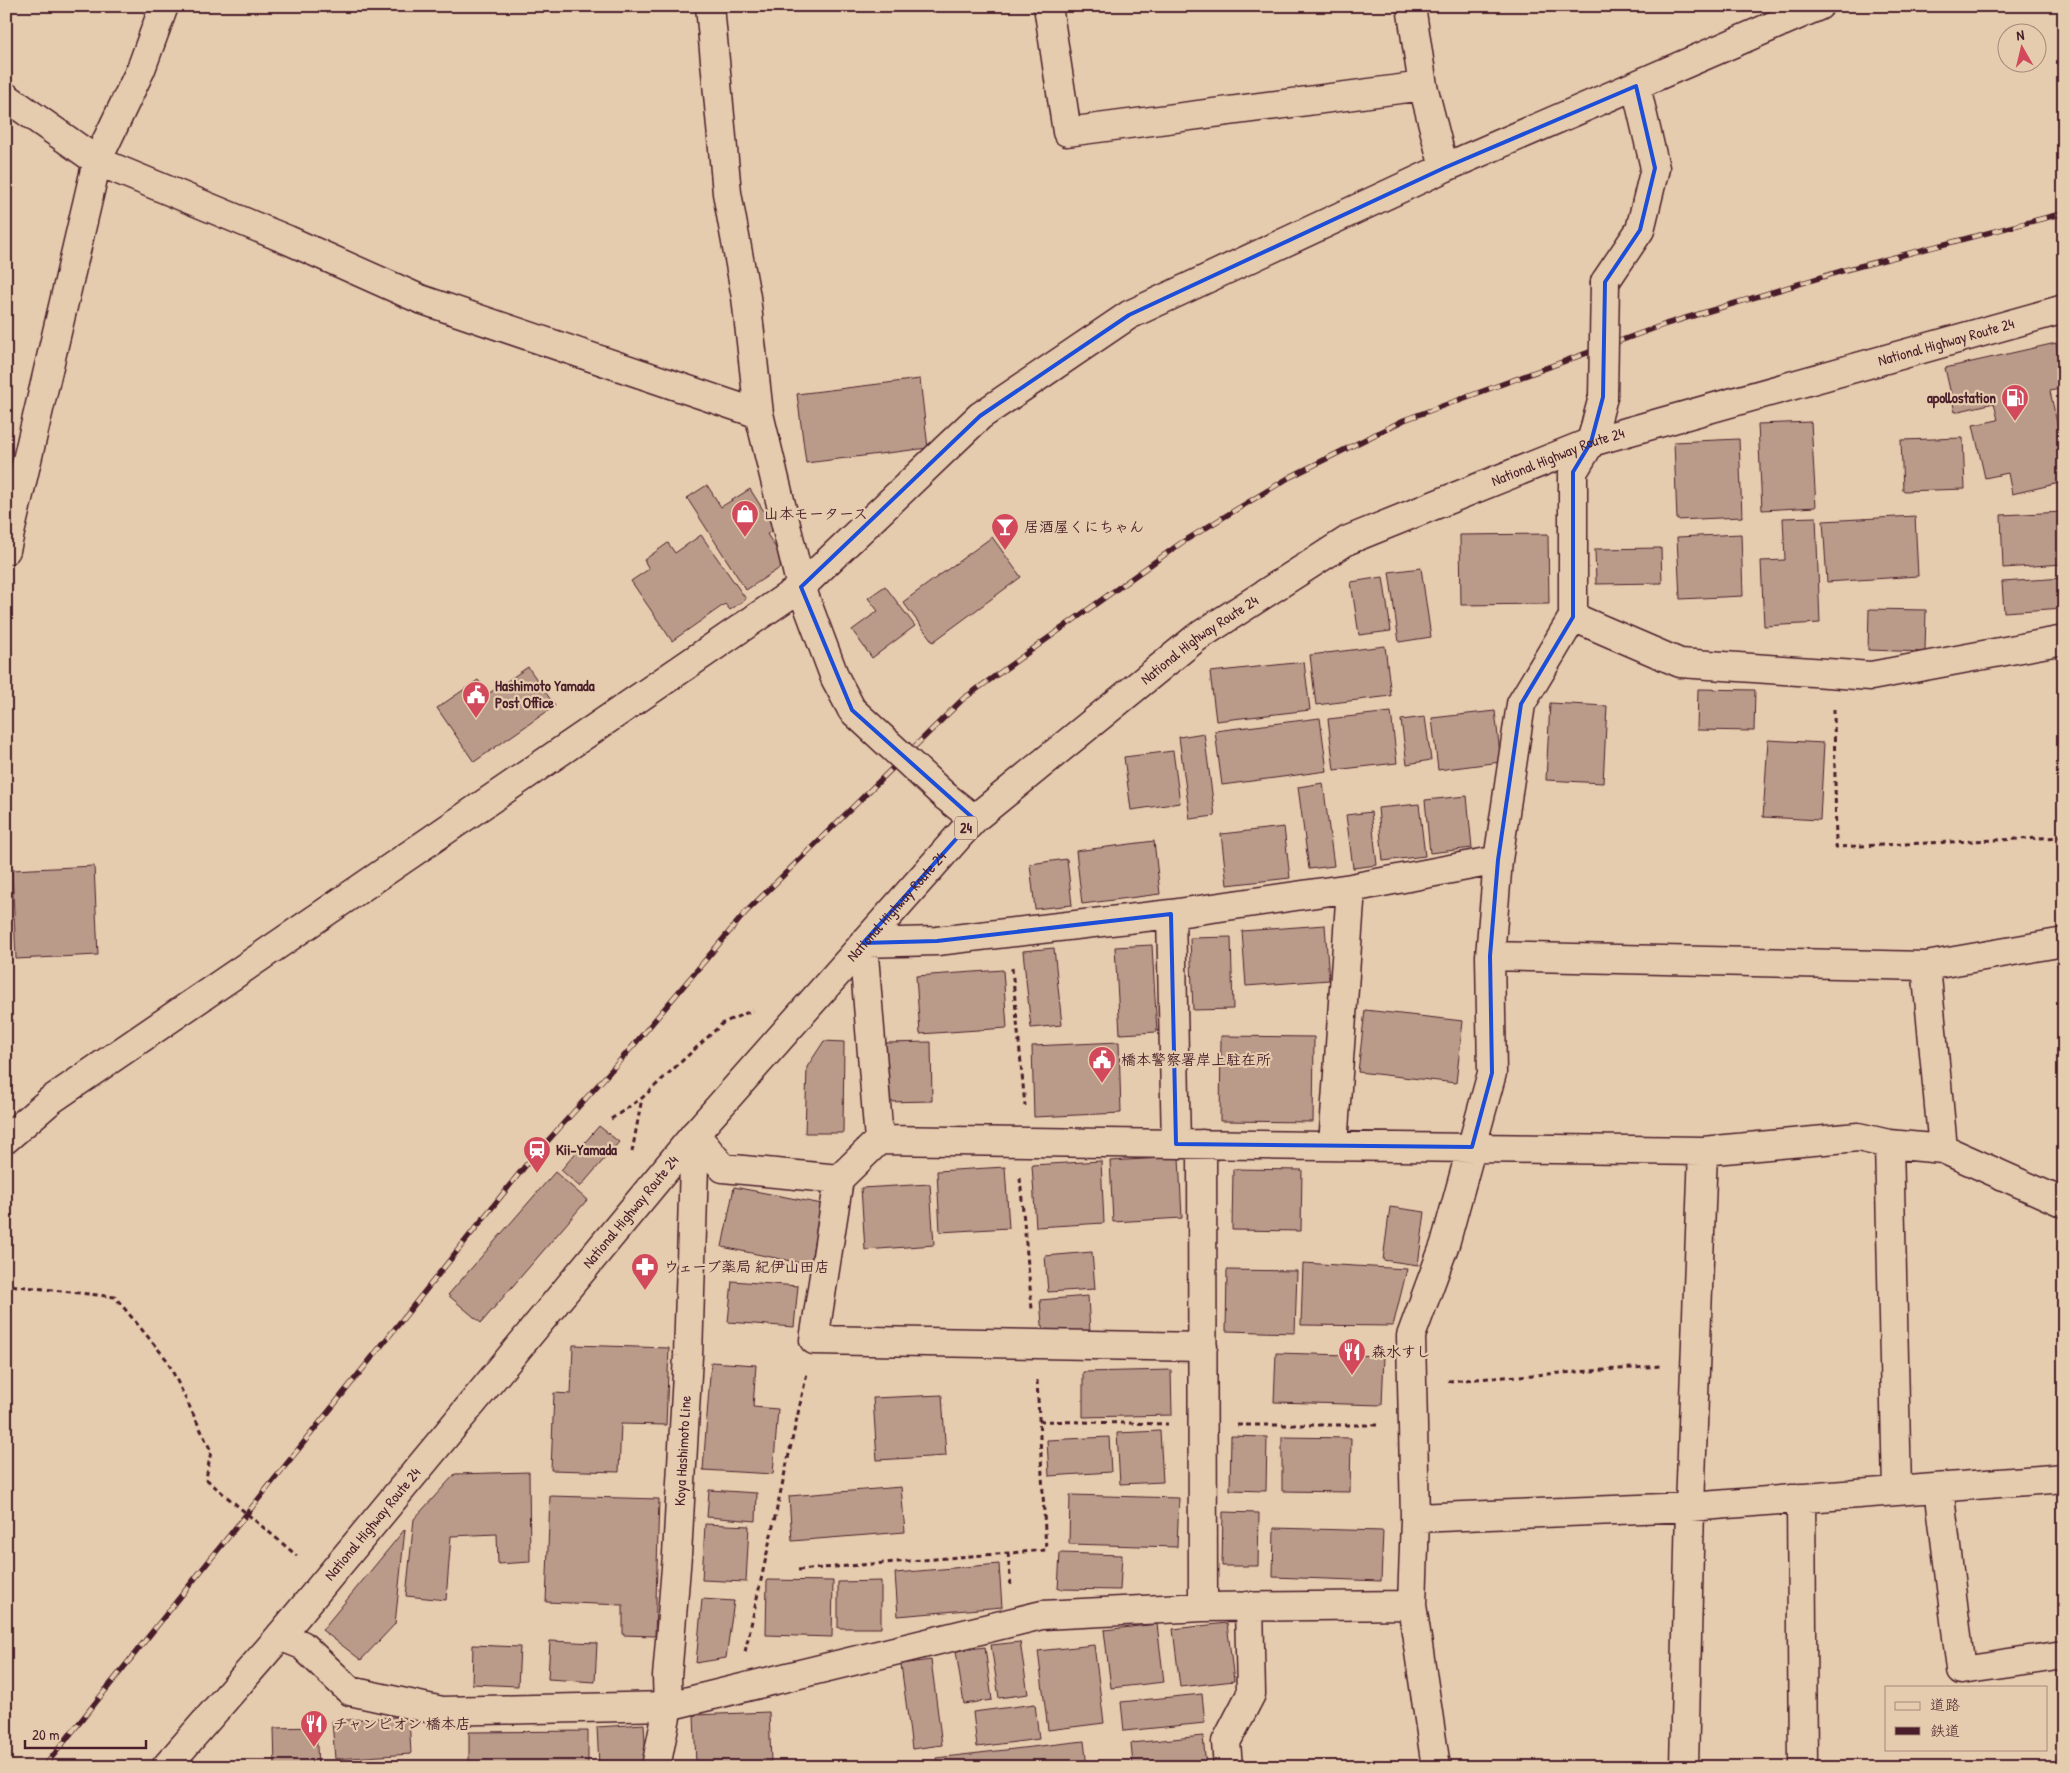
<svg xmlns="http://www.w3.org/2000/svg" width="2070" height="1773" viewBox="0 0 2070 1773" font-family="'Patrick Hand','Klee One',sans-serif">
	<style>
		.building { fill: #ba9b8a; stroke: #4a1f2b }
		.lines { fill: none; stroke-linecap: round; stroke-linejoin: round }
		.street-casing { stroke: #4a1f2b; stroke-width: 31 }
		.secondary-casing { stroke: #4a1f2b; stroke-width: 31 }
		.highway-casing { stroke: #4a1f2b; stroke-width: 31 }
		.path { stroke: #4a1f2b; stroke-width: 3; stroke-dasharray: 5 4; stroke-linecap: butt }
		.street { stroke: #e6ccae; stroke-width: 28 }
		.secondary { stroke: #e6ccae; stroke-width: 28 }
		.highway { stroke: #e6ccae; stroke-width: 28 }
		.rail-casing { stroke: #4a1f2b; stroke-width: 5.5 }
		.rail { stroke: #e6ccae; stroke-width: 4; stroke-dasharray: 11; stroke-linecap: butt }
		.street-bridge-casing { stroke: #4a1f2b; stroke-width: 31; stroke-linecap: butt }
		.path-bridge { stroke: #4a1f2b; stroke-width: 3; stroke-dasharray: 5 4; stroke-linecap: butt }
		.street-bridge { stroke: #e6ccae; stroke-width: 28 }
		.marked { fill: none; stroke: #1d4ed8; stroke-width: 4; stroke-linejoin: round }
		.labels { text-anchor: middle; stroke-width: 4.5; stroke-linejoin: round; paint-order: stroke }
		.shield { fill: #e6ccae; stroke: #795352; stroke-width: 1 }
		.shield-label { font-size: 14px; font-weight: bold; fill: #4a1f2b }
		.street-label { font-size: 15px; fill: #4a1f2b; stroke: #e6ccae }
		.poi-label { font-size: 15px; font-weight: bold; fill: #4a1f2b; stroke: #e6ccae; text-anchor: start }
	</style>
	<rect width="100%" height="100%" fill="#e6ccae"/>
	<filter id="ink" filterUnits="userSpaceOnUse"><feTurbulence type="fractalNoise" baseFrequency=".02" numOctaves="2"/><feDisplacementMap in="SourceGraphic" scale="10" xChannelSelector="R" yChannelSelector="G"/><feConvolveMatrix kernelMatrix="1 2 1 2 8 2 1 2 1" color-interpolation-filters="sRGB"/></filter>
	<g filter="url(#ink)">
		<!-- building -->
		<path class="building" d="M2056,343L2064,388L2050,391L2064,455V482L2012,494L2008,473L1985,478L1973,425L1998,420L1994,403L1955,412L1945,368Z
			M920,379L928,448L806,463L797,394Z
			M1811,422L1816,507L1762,510L1758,424Z
			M1963,438L1965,489L1903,491L1901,440Z
			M1739,439L1742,517L1677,520L1674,442Z
			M707,485L721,507L750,489L775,529L767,534L786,564L746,590L687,498Z
			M2064,512V564L2003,568L2001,515Z
			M1915,516L1918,576L1827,582L1823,521Z
			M1816,517L1820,623L1764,626L1761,561L1785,560L1783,518Z
			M1548,534L1549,604L1461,605L1460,535Z
			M1741,534L1743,596L1680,599L1677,537Z
			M701,535L746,599L730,610L725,604L672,641L631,581L649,569L644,560L668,543L675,553Z
			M992,537L1021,577L933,642L903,602Z
			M1661,548L1662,583L1596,584L1595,549Z
			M1421,568L1431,637L1399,642L1389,572Z
			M1383,577L1391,631L1359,635L1351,582Z
			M2064,578V608L2004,612L2002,582Z
			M885,586L915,626L872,658L852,630L878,611L868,598Z
			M1869,609L1926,610L1925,652L1868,650Z
			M1385,646L1391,696L1316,705L1310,655Z
			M1304,662L1310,710L1216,721L1210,672Z
			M528,667L555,706L474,762L437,708L478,680L488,694Z
			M1698,689L1755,690L1754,731L1697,730Z
			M1550,703L1607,706L1603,783L1546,780Z
			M1495,711L1501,762L1438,770L1432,718Z
			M1391,712L1397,763L1334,770L1328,719Z
			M1425,717L1431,760L1407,764L1401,720Z
			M1320,718L1327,771L1222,785L1215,731Z
			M1204,733L1215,816L1190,819L1179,737Z
			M1768,740L1824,743L1820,820L1763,817Z
			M1173,751L1180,803L1131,810L1124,757Z
			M1323,783L1334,866L1309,869L1298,787Z
			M1467,796L1472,848L1430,853L1425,800Z
			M1419,804L1425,856L1383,861L1378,808Z
			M1371,812L1377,865L1353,868L1346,815Z
			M1284,827L1290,878L1227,885L1221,834Z
			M1154,841L1160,894L1082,904L1076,851Z
			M1067,859L1072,905L1035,909L1030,864Z
			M94,866L98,955L16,959L12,870Z
			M1325,925L1329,980L1246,986L1242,931Z
			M1231,937L1233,1009L1193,1010L1190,938Z
			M1152,945L1157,1032L1120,1034L1115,947Z
			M1054,948L1062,1025L1031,1028L1023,951Z
			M1003,970L1007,1028L920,1034L916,976Z
			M1365,1010L1463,1021L1456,1083L1358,1072Z
			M1221,1036L1314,1037L1313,1122L1220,1121Z
			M824,1041L844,1042L843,1133H805L807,1067Z
			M931,1042L932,1101L886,1102L884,1043Z
			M1119,1042L1121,1113L1034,1117L1032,1046Z
			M599,1126L619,1142L580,1187L561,1170Z
			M1179,1157L1182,1218L1113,1222L1110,1161Z
			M1101,1161L1104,1223L1036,1227L1032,1165Z
			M1005,1167L1009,1228L940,1232L937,1171Z
			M1233,1169L1302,1170L1301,1231L1232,1230Z
			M555,1172L587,1200L481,1323L448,1295Z
			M930,1184L934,1245L865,1250L861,1188Z
			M734,1187L822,1204L810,1265L722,1247Z
			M1390,1207L1425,1212L1418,1265L1383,1260Z
			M1092,1252L1095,1289L1048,1292L1045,1256Z
			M1303,1263L1407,1269L1393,1326L1301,1325Z
			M1227,1270L1297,1271L1295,1333L1226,1331Z
			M732,1281L798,1286L794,1327L728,1322Z
			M1088,1296L1090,1333L1043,1336L1040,1300Z
			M573,1345L669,1348L666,1425L621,1424L619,1472L551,1470L554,1393L571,1394Z
			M1276,1353L1384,1356L1382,1405L1274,1402Z
			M711,1362L756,1365L753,1407L778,1409L773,1474L703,1470Z
			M1171,1370L1172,1415L1083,1417V1372Z
			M942,1395L946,1456L877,1460L873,1398Z
			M1160,1431L1163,1482L1120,1484L1117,1433Z
			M1231,1436L1267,1437L1266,1491L1230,1490Z
			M1109,1437L1111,1472L1049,1476L1047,1440Z
			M1282,1437L1351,1438L1350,1492L1282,1491Z
			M529,1472L530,1562L498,1564L497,1534L451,1536L446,1600L406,1596L414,1519L455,1474Z
			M901,1487L905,1532L792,1541L789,1496Z
			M709,1490L757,1493L756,1521L707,1517Z
			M1070,1495L1179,1498L1177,1547L1069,1544Z
			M550,1496L659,1499L655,1636L623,1635V1605L546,1602Z
			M1223,1512L1259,1513L1258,1566H1222Z
			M705,1524L749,1526L746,1582L702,1580Z
			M1274,1528L1383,1531L1381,1581L1273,1577Z
			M405,1529L395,1624L361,1660L322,1630Z
			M1060,1553L1122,1555L1120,1590L1058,1589Z
			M999,1564L1002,1607L898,1616L895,1573Z
			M767,1580L833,1581L832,1637L766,1635Z
			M881,1581V1628H838V1582Z
			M702,1599L734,1601L726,1658L696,1663Z
			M1227,1623L1234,1681L1180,1687L1173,1629Z
			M1157,1624L1164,1682L1111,1688L1104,1630Z
			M550,1641L597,1643L595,1682L548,1679Z
			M1020,1642L1028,1694L999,1698L991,1645Z
			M473,1645L520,1647L518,1686L472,1684Z
			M1094,1645L1104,1723L1048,1730L1038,1651Z
			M985,1647L992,1700L964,1704L956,1651Z
			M931,1660L942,1745L912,1749L901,1664Z
			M1202,1694L1205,1723L1124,1731L1121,1702Z
			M1035,1704L1039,1739L977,1747L973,1712Z
			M769,1712L771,1762L696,1765L694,1715Z
			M409,1716L411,1754L335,1759L332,1721Z
			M644,1724L646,1763L599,1766L597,1727Z
			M316,1727L318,1767H275L274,1728Z
			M588,1731V1767H469V1732Z
			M1203,1736L1206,1767H1133L1131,1743Z
			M1084,1741L1087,1767H937L936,1758Z"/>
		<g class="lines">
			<defs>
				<path id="street" d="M710,6L727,193L746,297L759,414L801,587L835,678L852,710
					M1048,6L1067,132L1423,86
					M1411,6L1423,86L1444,168
					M6,97L97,161L288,240L420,299L759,414
					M1605,282L1640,230L1655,168L1636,86
					M6,550L97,161L141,69L164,6
					M1573,617L1680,663L1871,676L2064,640
					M945,796L974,819
					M1498,860L1521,704L1573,617V472L1591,442L1603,397
					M1171,914L1176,1144
					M1490,956L1926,966L2064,942
					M1926,966L1943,1149
					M695,1134L723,1168L839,1179
					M6,1139L51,1100L801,587L980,416L1129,315L1444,168L1819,6
					M879,1140L863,943L937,941L1171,914L1351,888L1498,860L1490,956L1492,1073L1445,1244L1411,1336L1415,1518L1412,1605L1436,1767
					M1202,1144L1203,1607
					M1889,1144L1897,1490
					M1333,1145L1351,888
					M1203,1347L814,1340L839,1179L879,1140L1703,1151L1858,1137L1889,1144L1943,1149L2064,1203
					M1939,1488L1961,1670L2064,1655
					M1801,1498L1803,1767
					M1415,1518L1690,1507L2064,1478
					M280,1636L302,1645L350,1691L442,1711L668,1706L1042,1615L1203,1607L1412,1605
					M1228,1767L1226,1742L1251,1694L1249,1606
					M1684,1767L1690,1507L1703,1151"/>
				<g id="secondary">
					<path id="s1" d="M656,1767L668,1706L667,1677L677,1555L688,1356L695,1134"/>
				</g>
				<g id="highway">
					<path id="s2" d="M166,1767L280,1636L695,1134L974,819L1196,638L1348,540L1591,442L2064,309"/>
				</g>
			</defs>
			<!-- street casing -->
			<use href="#street" class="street-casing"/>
			<!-- secondary casing -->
			<use href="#secondary" class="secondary-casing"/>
			<!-- highway casing -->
			<use href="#highway" class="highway-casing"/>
			<!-- path -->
			<path class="path" d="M1834,709L1836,847L2064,837
				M1012,968L1025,1106
				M611,1119L642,1098L723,1023L753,1010
				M632,1152L642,1098
				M1020,1178L1032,1309
				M6,1280L9,1285L115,1297L167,1360L211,1451L206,1479L227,1497
				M1448,1381L1661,1366
				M1039,1421L1168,1424
				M1237,1425H1378
				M282,1543L297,1556
				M1008,1553L1011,1587
				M798,1570L1046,1550L1037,1380
				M745,1652L807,1373"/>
			<!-- street -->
			<use href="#street" class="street"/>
			<!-- secondary -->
			<use href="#secondary" class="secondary"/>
			<!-- highway -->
			<use href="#highway" class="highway"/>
			<defs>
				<path id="rail" d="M44,1767L526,1165L633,1046L745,913L963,699L1181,543L1290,477L1404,420L1666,324L1845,270L2064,213"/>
			</defs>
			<!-- rail casing -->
			<use href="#rail" class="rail-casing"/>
			<!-- rail -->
			<use href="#rail" class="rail"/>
			<defs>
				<path id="street-bridge" d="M1603,397L1605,282
					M852,710L945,796"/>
			</defs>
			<!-- street-bridge casing -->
			<use href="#street-bridge" class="street-bridge-casing"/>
			<!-- path-bridge -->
			<path class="path-bridge" d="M227,1497L282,1543"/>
			<!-- street-bridge -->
			<use href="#street-bridge" class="street-bridge"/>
		</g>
	</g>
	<!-- marked area -->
	<path class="marked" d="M1636,86L1655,168L1640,230L1605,282L1603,397L1591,442L1573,472V617L1521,704L1498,860L1490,956L1492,1073L1472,1147L1176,1144L1171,914L937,941L863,943L974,819L852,710L801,587L980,416L1129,315L1444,168Z"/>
	<!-- icons -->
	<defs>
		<symbol id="fuel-pin" viewBox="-11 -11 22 30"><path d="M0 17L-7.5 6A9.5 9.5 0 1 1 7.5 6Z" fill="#d1495b" stroke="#e6ccae"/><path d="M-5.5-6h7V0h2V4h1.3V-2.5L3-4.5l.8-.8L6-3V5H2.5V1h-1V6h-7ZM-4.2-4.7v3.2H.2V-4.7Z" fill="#fff"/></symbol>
		<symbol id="shop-pin" viewBox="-11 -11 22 30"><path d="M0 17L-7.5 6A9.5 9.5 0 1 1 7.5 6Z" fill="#d1495b" stroke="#e6ccae"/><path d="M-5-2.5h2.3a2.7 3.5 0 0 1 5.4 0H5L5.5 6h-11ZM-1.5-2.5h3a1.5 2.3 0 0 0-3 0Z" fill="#fff"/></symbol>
		<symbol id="bar-pin" viewBox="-11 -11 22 30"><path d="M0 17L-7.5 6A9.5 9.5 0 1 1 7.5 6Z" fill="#d1495b" stroke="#e6ccae"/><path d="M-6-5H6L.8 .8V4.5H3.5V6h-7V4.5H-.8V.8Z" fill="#fff"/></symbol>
		<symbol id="civic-pin" viewBox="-11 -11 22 30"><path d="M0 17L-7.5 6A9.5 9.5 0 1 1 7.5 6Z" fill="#d1495b" stroke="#e6ccae"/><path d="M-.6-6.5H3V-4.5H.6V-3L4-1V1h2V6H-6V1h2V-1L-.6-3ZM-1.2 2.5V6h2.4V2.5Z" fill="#fff"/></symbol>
		<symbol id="station-pin" viewBox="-11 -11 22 30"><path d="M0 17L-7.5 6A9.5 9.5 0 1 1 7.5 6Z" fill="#d1495b" stroke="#e6ccae"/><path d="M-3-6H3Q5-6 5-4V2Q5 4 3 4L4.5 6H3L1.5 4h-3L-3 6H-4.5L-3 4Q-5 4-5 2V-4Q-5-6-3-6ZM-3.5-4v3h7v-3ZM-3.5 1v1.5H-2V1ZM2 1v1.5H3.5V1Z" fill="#fff"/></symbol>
		<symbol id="pharmacy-pin" viewBox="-11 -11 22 30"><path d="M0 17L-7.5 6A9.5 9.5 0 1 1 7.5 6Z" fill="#d1495b" stroke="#e6ccae"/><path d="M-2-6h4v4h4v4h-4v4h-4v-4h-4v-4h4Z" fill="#fff"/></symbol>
		<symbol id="restaurant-pin" viewBox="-11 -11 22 30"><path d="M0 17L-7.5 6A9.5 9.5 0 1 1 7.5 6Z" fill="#d1495b" stroke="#e6ccae"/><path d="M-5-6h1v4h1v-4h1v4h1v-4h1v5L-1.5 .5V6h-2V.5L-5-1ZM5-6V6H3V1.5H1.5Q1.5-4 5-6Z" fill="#fff"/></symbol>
	</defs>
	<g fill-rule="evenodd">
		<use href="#fuel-pin" x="1999" y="382" width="32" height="43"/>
		<use href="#shop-pin" x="729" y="498" width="32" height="43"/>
		<use href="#bar-pin" x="989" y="511" width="32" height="43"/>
		<use href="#civic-pin" x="460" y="679" width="32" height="43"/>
		<use href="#civic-pin" x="1086" y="1044" width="32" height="43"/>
		<use href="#station-pin" x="521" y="1134" width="32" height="43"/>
		<use href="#pharmacy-pin" x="629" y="1251" width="32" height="43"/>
		<use href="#restaurant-pin" x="1336" y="1336" width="32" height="43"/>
		<use href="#restaurant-pin" x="298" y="1708" width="32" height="43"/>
	</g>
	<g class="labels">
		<!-- shield labels -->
		<rect class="shield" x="955" y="816.5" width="22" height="23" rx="4"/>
		<g class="shield-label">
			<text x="966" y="833">24</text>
		</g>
		<!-- street labels -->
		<g class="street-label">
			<text dy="5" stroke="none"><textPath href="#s2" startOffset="2344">National Highway Route 24</textPath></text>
			<text dy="5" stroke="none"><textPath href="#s2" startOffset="1939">National Highway Route 24</textPath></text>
			<text dy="5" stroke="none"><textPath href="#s2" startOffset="1534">National Highway Route 24</textPath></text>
			<text dy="5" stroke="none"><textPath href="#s2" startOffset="1129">National Highway Route 24</textPath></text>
			<text dy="5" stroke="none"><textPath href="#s2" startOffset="724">National Highway Route 24</textPath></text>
			<text dy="5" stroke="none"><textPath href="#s1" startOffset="318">Koya Hashimoto Line</textPath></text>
			<text dy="5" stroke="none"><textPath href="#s2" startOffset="319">National Highway Route 24</textPath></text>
		</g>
		<!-- poi labels -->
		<g class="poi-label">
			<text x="1996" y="403" text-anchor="end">apollostation</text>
			<text x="764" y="519">山本モータース</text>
			<text x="1024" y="532">居酒屋くにちゃん</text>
			<text x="495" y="691">Hashimoto Yamada<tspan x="495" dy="17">Post Office</tspan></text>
			<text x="1121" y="1065">橋本警察署岸上駐在所</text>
			<text x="556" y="1155">Kii-Yamada</text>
			<text x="664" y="1272">ウェーブ薬局 紀伊山田店</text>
			<text x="1371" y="1357">森水すし</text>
			<text x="333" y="1729">チャンピオン 橋本店</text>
		</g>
	</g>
	<!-- margin -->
	<rect width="2070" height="1773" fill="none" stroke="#e6ccae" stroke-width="25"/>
	<rect x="12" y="12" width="2045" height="1748" fill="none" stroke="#4a1f2b" stroke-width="2" filter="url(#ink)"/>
	<!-- legend -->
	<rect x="1885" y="1686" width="162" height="65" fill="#e6ccae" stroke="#a8877a"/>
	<rect x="1895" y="1702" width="25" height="8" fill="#e6ccae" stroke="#a8877a"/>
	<text x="1930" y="1710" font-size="15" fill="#4a1f2b">道路</text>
	<rect x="1895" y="1727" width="25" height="8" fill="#4a1f2b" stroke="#a8877a"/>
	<text x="1930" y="1736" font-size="15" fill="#4a1f2b">鉄道</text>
	<!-- north arrow -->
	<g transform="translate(2022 48) rotate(352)"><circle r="24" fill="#e6ccae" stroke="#a8877a"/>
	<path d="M0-4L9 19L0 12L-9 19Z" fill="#d1495b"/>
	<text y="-8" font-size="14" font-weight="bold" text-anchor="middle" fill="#4a1f2b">N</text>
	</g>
	<!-- scale -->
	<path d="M25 1740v8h121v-8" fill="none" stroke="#4a1f2b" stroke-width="2.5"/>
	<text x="32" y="1740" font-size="15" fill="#4a1f2b" stroke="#e6ccae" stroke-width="4" paint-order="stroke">20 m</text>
</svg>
